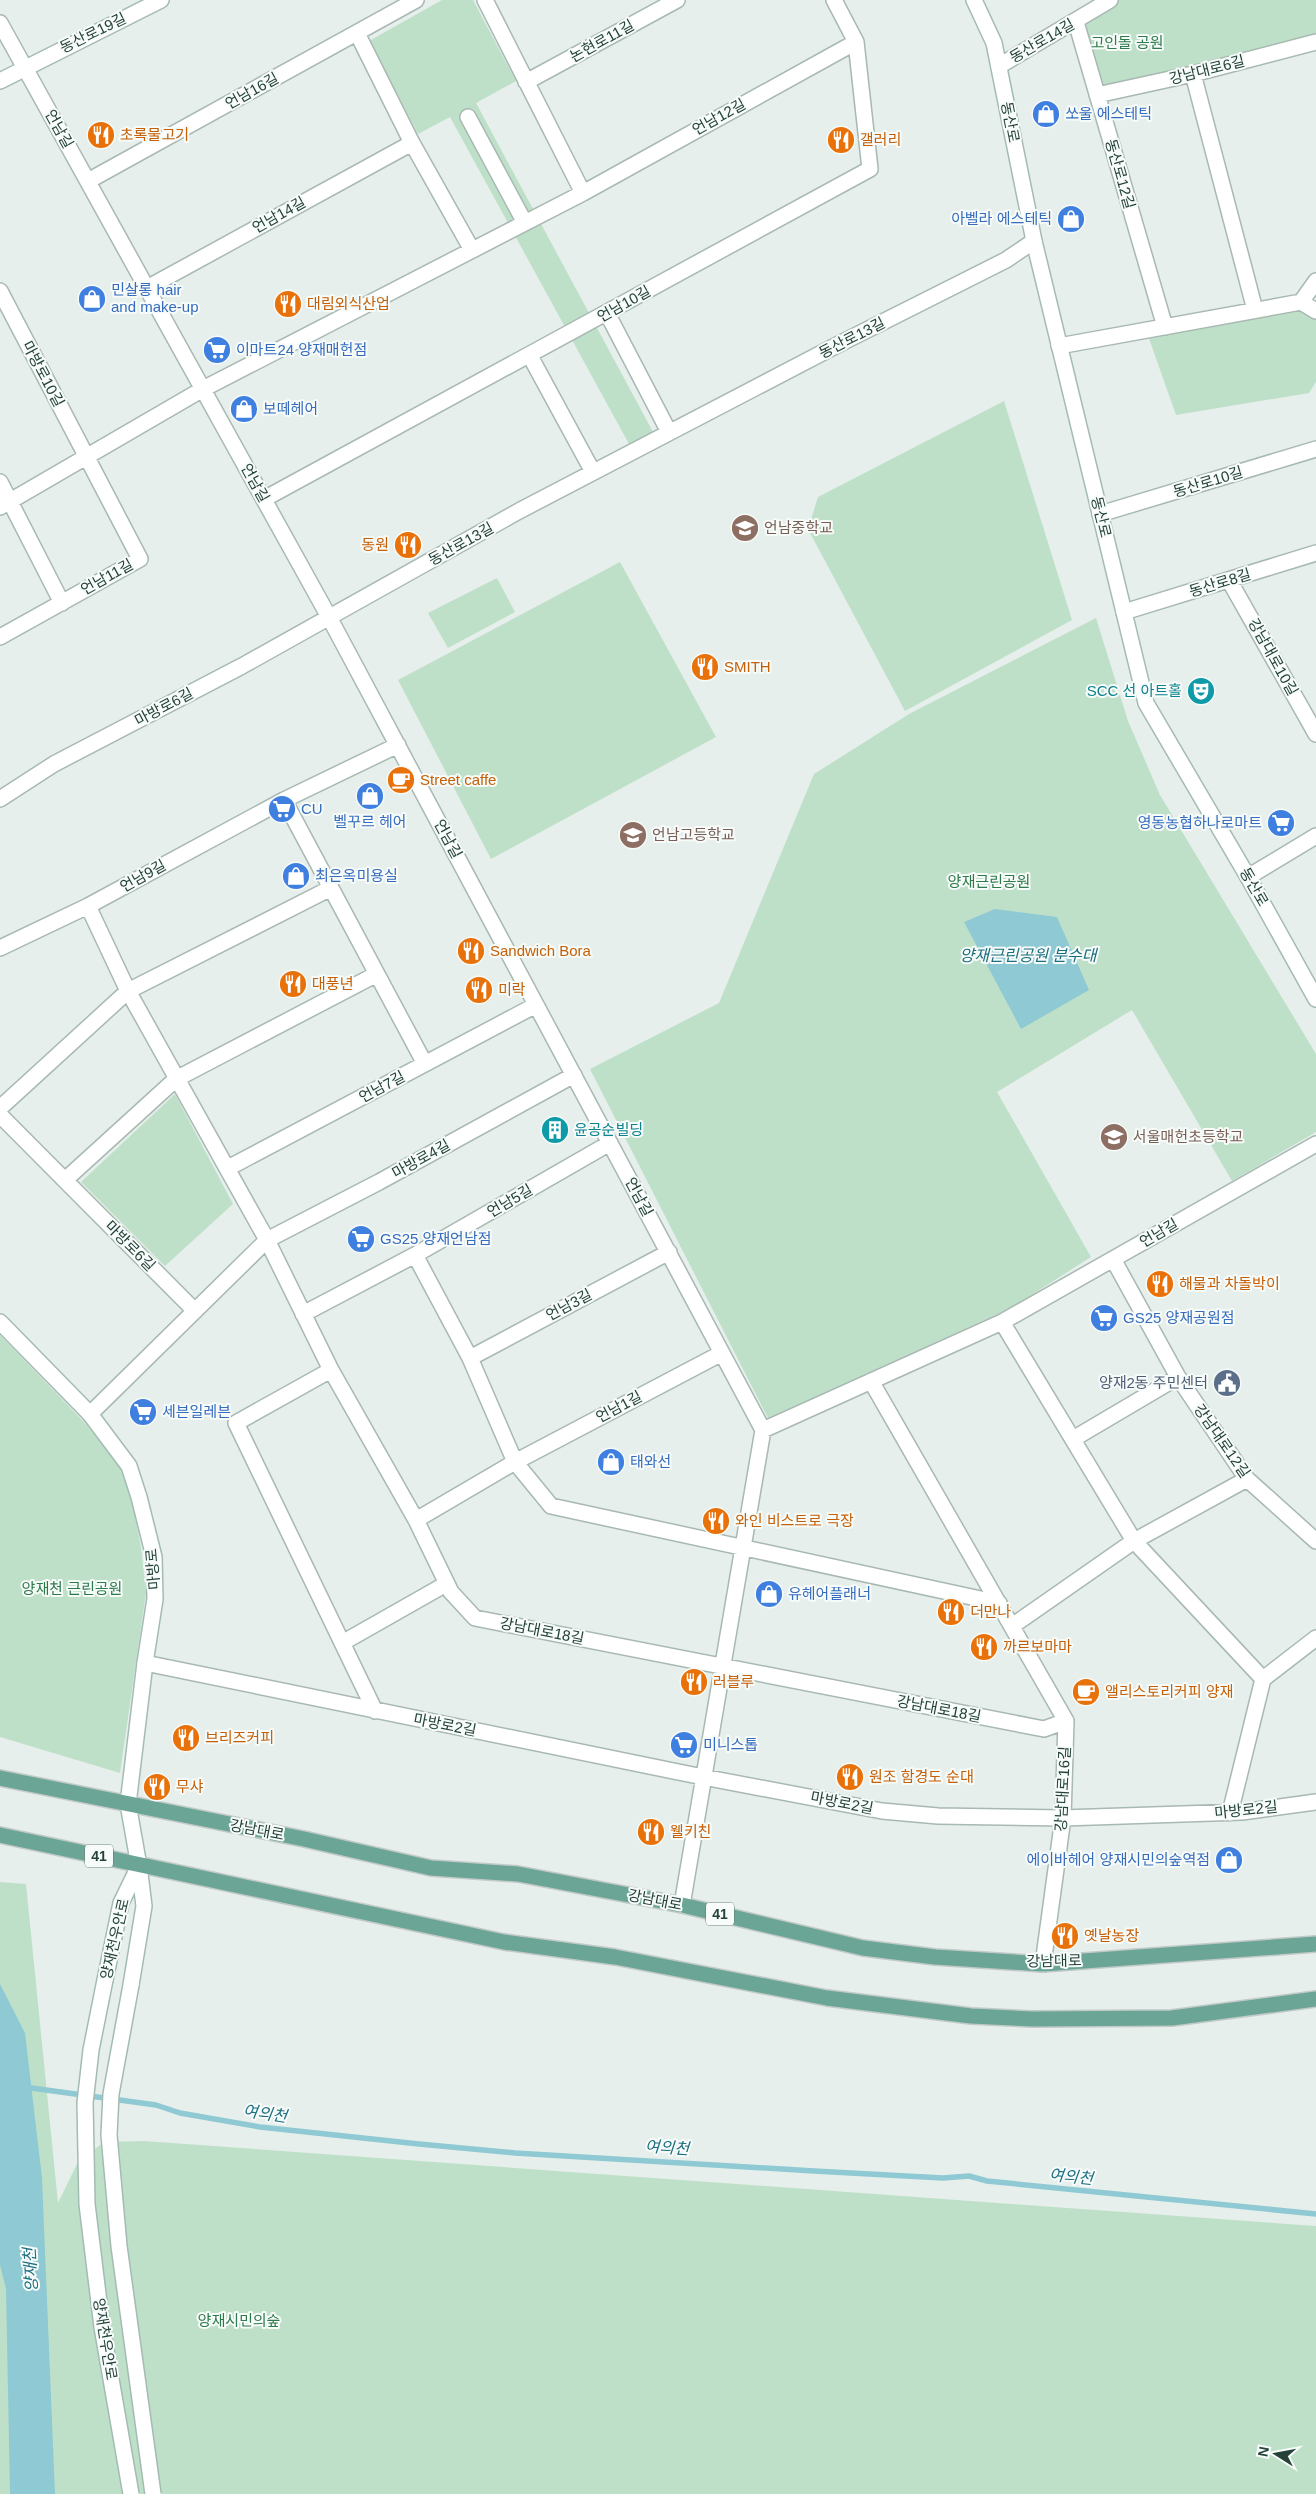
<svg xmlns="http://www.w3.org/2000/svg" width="1316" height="2494" viewBox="0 0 1316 2494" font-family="Helvetica,'Noto Sans KR',sans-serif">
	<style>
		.green { fill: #bfe0c8 }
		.water { fill: #8ec9d4 }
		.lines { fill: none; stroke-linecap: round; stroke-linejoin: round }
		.stream { stroke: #8ec9d4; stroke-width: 5.5 }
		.street-casing { stroke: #a8b8b2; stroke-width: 18 }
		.secondary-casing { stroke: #a4bbb3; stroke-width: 18 }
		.primary-casing { stroke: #c2cac8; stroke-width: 18 }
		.street { stroke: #fff; stroke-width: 15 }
		.secondary { stroke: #fff; stroke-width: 15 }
		.primary { stroke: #6aa596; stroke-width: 15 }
		.secondary-bridge-casing { stroke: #a4bbb3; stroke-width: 18; stroke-linecap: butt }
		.secondary-bridge { stroke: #fff; stroke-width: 15 }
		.labels { text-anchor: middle; stroke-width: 4; stroke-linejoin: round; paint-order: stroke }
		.shield { fill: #f7fbf9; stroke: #637a73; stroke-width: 1 }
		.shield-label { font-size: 14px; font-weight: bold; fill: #24423a }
		.street-label { font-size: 15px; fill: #24423a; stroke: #f7fbf9 }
		.park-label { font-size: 15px; fill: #2d7a4b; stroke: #f7fbf9 }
		.shop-label { font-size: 15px; fill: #366cbe; stroke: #f7fbf9; text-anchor: start }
		.food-label { font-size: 15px; fill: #c56008; stroke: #f7fbf9; text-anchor: start }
		.education-label { font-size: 15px; fill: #785e54; stroke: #f7fbf9; text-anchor: start }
		.culture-label { font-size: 15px; fill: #0d838f; stroke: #f7fbf9; text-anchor: end }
		.service-label { font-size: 15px; fill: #4e5e75; stroke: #f7fbf9; text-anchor: end }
		.water-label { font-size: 16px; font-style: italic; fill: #1c6f80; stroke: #f7fbf9 }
	</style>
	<rect width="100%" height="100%" fill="#e6efeb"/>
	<!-- green -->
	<path class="green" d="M442,0H473L516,81L476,103L653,432L629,444L450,117L418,134L369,41Z
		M1110,0H1316V42L1097,95L1076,22Z
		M1301,302L1316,311V382L1309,393L1176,415L1146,330Z
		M1004,401L1072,620L905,711L808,529L818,497Z
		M620,562L716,737L491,859L398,680Z
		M497,578L515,612L448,648L428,613Z
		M1096,618L1128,721L1160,795L1316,1054V1132L1232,1181L1132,1010L997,1092L1091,1257L1011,1308L768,1418L590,1069L719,1003L814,774L909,714Z
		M175,1094L233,1204L165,1266L81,1182Z
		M0,1335L85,1423L120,1467L132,1500L141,1547L146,1593L120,1773L0,1737Z
		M0,1882L26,1884L58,2203L78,2162L104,2142L144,2141L1316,2226V2494H0Z"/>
	<!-- water -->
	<path class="water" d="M995,909L1057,917L1089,990L1021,1029L964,922Z
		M0,1984L25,2033L42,2178L55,2494H10L6,2289L0,2265Z"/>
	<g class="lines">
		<!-- stream -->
		<path class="stream" d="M24,2087L156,2105L180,2113L260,2127L419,2144L515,2153L814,2171L943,2178L969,2176L987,2181L1316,2214"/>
		<defs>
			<path id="street" d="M485,0L583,193
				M1076,22L1165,327
				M0,23L329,617L763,1430
				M357,33L412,143L472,250
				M999,66L1110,0
				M1193,74L1255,310
				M526,82L677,0
				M1097,95L1193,74L1316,42
				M468,117L525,223
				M88,181L416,0
				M147,288L412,143
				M0,291L140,559L0,637
				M1301,302L1316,311
				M607,313L669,432
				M1059,346L1301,302L1316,281
				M530,356L593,472
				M0,482L62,603
				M264,499L870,169L856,42L834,0
				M0,507L203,389L583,193L856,42
				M1100,514L1316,449
				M1229,580L1316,734
				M1124,612L1316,553
				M0,799L54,764L242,666L519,511L843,342L1006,260L1034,241
				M284,800L425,1064
				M1248,877L1316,836
				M88,906L128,991L267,1240L331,1370L416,1520L451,1592L475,1618L1044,1729L1066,1721
				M0,948L88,906L284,800L398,745
				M0,1108L128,991L331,888
				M0,1115L195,1311
				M228,1168L536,1005
				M65,1180L176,1079L377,974
				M415,1255L470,1358L515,1462L551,1506L999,1603
				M1113,1259L1178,1377L1247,1479L1316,1541
				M303,1314L415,1255L610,1143
				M1002,1322L1134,1541L1263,1679L1230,1813
				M470,1358L669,1252
				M331,1370L236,1423L375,1711
				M871,1381L1066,1721L1063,1818L1043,1964
				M90,1414L267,1240L379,1182L574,1075
				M763,1430L1002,1322L1316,1144
				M1073,1439L1178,1377
				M416,1520L515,1462L722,1353
				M1012,1626L1134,1541L1247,1479
				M342,1643L446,1584
				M145,1663L703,1777L882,1811L938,1816L1063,1818L1242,1812L1316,1802
				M1263,1679L1316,1638
				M682,1905L763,1430"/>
			<path id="secondary" d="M974,0L994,43L1034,241L1146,703L1248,877L1316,999
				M0,81L161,0
				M0,1322L90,1414L129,1466L139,1497L154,1557L155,1599L145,1663L128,1804L139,1866
				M105,1980L121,1903L139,1866L144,1906L131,1985"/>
			<path id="primary" d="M0,1778L304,1839L431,1868L518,1874L682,1905L863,1948L935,1957L1043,1964L1316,1944
				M0,1835L504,1942L615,1957L827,1998L971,2016L1032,2019L1172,2018L1316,1999"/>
		</defs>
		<!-- street casing -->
		<use href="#street" class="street-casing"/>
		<!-- secondary casing -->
		<use href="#secondary" class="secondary-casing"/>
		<!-- primary casing -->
		<use href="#primary" class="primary-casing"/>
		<!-- street -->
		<use href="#street" class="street"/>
		<!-- secondary -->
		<use href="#secondary" class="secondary"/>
		<!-- primary -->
		<use href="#primary" class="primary"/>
		<defs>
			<path id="secondary-bridge" d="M105,1980L91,2050L85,2103L87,2204L102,2327L131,2494
				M131,1985L111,2094L109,2135L119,2246L153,2494"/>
		</defs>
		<!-- secondary-bridge casing -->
		<use href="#secondary-bridge" class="secondary-bridge-casing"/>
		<!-- secondary-bridge -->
		<use href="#secondary-bridge" class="secondary-bridge"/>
	</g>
	<!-- icons -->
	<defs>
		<symbol id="shop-disc" viewBox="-11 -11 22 22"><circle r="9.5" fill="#3f7fe0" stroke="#f7fbf9"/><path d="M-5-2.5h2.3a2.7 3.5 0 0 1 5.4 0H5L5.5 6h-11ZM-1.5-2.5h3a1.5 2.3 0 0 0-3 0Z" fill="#fff"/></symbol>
		<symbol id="restaurant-disc" viewBox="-11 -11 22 22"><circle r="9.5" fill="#e8710a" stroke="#f7fbf9"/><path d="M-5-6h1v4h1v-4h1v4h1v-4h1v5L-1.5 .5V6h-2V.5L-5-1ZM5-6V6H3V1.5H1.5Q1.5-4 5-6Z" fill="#fff"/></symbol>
		<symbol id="supermarket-disc" viewBox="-11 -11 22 22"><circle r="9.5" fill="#3f7fe0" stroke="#f7fbf9"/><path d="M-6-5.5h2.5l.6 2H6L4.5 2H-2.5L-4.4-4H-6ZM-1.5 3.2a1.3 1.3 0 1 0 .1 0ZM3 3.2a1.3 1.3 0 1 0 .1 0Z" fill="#fff"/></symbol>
		<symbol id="school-disc" viewBox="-11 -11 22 22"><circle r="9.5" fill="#8d6e63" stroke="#f7fbf9"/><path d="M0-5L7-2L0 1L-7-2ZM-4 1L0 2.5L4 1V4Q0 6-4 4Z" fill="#fff"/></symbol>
		<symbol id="theatre-disc" viewBox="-11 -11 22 22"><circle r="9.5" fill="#0f9aa8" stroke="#f7fbf9"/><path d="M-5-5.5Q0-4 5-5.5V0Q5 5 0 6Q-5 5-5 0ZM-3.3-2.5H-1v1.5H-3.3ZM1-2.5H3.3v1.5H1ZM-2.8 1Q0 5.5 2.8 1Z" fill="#fff"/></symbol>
		<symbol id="cafe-disc" viewBox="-11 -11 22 22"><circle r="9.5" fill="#e8710a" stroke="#f7fbf9"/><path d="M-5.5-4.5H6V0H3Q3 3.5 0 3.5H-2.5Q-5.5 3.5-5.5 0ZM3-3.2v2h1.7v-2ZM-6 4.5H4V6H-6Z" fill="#fff"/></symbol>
		<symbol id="building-disc" viewBox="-11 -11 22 22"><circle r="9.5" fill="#0f9aa8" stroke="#f7fbf9"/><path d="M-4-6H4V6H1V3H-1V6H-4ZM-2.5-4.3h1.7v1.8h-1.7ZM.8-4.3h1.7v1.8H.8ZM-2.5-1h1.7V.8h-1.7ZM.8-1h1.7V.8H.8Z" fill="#fff"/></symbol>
		<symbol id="civic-disc" viewBox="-11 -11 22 22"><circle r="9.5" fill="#5c6f8a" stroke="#f7fbf9"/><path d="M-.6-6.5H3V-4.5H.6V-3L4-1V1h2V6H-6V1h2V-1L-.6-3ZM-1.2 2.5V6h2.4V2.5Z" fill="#fff"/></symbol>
	</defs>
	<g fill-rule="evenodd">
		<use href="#shop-disc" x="1030" y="98" width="32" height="32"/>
		<use href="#restaurant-disc" x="85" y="119" width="32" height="32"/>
		<use href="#restaurant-disc" x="825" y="124" width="32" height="32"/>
		<use href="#shop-disc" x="1055" y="203" width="32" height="32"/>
		<use href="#shop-disc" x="76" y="283" width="32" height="32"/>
		<use href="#restaurant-disc" x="272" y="288" width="32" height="32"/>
		<use href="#supermarket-disc" x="201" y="334" width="32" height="32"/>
		<use href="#shop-disc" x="228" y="393" width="32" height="32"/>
		<use href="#school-disc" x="729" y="512" width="32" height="32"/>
		<use href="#restaurant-disc" x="392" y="529" width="32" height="32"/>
		<use href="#restaurant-disc" x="689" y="651" width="32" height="32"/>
		<use href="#theatre-disc" x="1185" y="675" width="32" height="32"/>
		<use href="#cafe-disc" x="385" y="764" width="32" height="32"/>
		<use href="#shop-disc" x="354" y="780" width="32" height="32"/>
		<use href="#supermarket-disc" x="266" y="793" width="32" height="32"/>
		<use href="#supermarket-disc" x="1265" y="807" width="32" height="32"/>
		<use href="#school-disc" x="617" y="819" width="32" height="32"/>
		<use href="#shop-disc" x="280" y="860" width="32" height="32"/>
		<use href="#restaurant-disc" x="455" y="935" width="32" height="32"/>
		<use href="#restaurant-disc" x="277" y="968" width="32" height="32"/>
		<use href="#restaurant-disc" x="463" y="974" width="32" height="32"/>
		<use href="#building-disc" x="539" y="1114" width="32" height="32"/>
		<use href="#school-disc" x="1098" y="1121" width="32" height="32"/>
		<use href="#supermarket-disc" x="345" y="1223" width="32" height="32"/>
		<use href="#restaurant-disc" x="1144" y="1268" width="32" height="32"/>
		<use href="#supermarket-disc" x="1088" y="1302" width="32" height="32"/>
		<use href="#civic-disc" x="1211" y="1367" width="32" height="32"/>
		<use href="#supermarket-disc" x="127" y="1396" width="32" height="32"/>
		<use href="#shop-disc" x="595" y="1446" width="32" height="32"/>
		<use href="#restaurant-disc" x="700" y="1505" width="32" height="32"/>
		<use href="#shop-disc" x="753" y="1578" width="32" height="32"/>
		<use href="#restaurant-disc" x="935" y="1596" width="32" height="32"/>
		<use href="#restaurant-disc" x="968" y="1631" width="32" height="32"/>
		<use href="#restaurant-disc" x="678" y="1666" width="32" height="32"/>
		<use href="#cafe-disc" x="1070" y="1676" width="32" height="32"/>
		<use href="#restaurant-disc" x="170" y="1722" width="32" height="32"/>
		<use href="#supermarket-disc" x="668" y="1729" width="32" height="32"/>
		<use href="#restaurant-disc" x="834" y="1761" width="32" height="32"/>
		<use href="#restaurant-disc" x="141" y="1771" width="32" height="32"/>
		<use href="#restaurant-disc" x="635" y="1816" width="32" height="32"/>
		<use href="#shop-disc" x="1213" y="1844" width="32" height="32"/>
		<use href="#restaurant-disc" x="1049" y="1920" width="32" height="32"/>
	</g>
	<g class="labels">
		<!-- shield labels -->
		<g class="shield">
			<rect x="85" y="1844.5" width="28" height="23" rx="4"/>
			<rect x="706" y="1902.5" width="28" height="23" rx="4"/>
		</g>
		<g class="shield-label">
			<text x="99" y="1861">41</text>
			<text x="720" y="1919">41</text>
		</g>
		<!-- street labels -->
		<g class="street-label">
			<text transform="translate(93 33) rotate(-26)" y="5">동산로19길</text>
			<text transform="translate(602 41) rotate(-29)" y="5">논현로11길</text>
			<text transform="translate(1042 41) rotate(-30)" y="5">동산로14길</text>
			<text transform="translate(1207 70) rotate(-14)" y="5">강남대로6길</text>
			<text transform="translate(252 91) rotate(-29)" y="5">언남16길</text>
			<text transform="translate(719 117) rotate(-29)" y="5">언남12길</text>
			<text transform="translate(1010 122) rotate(79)" y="5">동산로</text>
			<text transform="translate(59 129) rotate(61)" y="5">언남길</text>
			<text transform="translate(1120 174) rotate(74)" y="5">동산로12길</text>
			<text transform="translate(279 215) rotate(-29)" y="5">언남14길</text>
			<text transform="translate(624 304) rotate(-29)" y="5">언남10길</text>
			<text transform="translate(852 338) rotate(-27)" y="5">동산로13길</text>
			<text transform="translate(43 374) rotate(62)" y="5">마방로10길</text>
			<text transform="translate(1208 482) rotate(-17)" y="5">동산로10길</text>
			<text transform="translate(255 483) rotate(61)" y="5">언남길</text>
			<text transform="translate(1101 517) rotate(76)" y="5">동산로</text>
			<text transform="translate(461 544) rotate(-29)" y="5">동산로13길</text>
			<text transform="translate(107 577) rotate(-29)" y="5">언남11길</text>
			<text transform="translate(1220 583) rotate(-17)" y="5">동산로8길</text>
			<text transform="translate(1273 657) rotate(61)" y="5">강남대로10길</text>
			<text transform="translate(164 707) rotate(-28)" y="5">마방로6길</text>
			<text transform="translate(448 839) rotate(62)" y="5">언남길</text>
			<text transform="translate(143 876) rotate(-29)" y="5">언남9길</text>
			<text transform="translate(1254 887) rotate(60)" y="5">동산로</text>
			<text transform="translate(382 1087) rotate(-28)" y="5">언남7길</text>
			<text transform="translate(421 1159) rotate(-29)" y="5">마방로4길</text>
			<text transform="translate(639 1197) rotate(62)" y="5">언남길</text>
			<text transform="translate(510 1201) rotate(-30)" y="5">언남5길</text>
			<text transform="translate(1159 1233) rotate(-30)" y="5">언남길</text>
			<text transform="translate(130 1246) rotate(45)" y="5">마방로6길</text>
			<text transform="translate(569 1305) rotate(-28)" y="5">언남3길</text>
			<text transform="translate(619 1407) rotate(-28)" y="5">언남1길</text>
			<text transform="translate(1222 1441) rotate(55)" y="5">강남대로12길</text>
			<text transform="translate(153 1569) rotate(-95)" y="5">마방로</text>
			<text transform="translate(542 1631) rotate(11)" y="5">강남대로18길</text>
			<text transform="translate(939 1709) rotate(11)" y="5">강남대로18길</text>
			<text transform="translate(445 1725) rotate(11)" y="5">마방로2길</text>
			<text transform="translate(1063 1789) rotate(-87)" y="5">강남대로16길</text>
			<text transform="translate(842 1803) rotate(11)" y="5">마방로2길</text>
			<text transform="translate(1246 1810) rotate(-6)" y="5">마방로2길</text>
			<text transform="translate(257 1830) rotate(11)" y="5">강남대로</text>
			<text transform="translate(655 1900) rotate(11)" y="5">강남대로</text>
			<text transform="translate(115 1939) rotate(-77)" y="5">양재천우안로</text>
			<text transform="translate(1054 1961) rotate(-1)" y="5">강남대로</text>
			<text transform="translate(105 2339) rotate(81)" y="5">양재천우안로</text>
		</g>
		<!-- park labels -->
		<g class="park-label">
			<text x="1127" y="48">고인돌 공원</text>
			<text x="989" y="887">양재근린공원</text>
			<text x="72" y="1594">양재천 근린공원</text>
			<text x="239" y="2326">양재시민의숲</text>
		</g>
		<!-- shop labels -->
		<g class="shop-label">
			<text x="1065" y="119">쏘울 에스테틱</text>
			<text x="1052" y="224" text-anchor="end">아벨라 에스테틱</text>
			<text x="111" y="295">민살롱 hair<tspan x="111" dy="17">and make-up</tspan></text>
			<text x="236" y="355">이마트24 양재매헌점</text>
			<text x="263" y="414">보떼헤어</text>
			<text x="301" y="814">CU</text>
			<text x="370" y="827" text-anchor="middle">벨꾸르 헤어</text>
			<text x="1262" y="828" text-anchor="end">영동농협하나로마트</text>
			<text x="315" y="881">최은옥미용실</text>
			<text x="380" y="1244">GS25 양재언남점</text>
			<text x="1123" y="1323">GS25 양재공원점</text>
			<text x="162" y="1417">세븐일레븐</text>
			<text x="630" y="1467">태와선</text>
			<text x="788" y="1599">유헤어플래너</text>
			<text x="703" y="1750">미니스톱</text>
			<text x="1210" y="1865" text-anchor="end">에이바헤어 양재시민의숲역점</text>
		</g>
		<!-- food labels -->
		<g class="food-label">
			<text x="120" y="140">초록물고기</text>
			<text x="860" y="145">갤러리</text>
			<text x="307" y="309">대림외식산업</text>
			<text x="389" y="550" text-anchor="end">동원</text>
			<text x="724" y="672">SMITH</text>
			<text x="420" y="785">Street caffe</text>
			<text x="490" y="956">Sandwich Bora</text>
			<text x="312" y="989">대풍년</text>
			<text x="498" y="995">미락</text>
			<text x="1179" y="1289">해물과 차돌박이</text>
			<text x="735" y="1526">와인 비스트로 극장</text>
			<text x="970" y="1617">더만나</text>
			<text x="1003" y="1652">까르보마마</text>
			<text x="713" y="1687">러블루</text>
			<text x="1105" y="1697">앨리스토리커피 양재</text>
			<text x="205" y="1743">브리즈커피</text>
			<text x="869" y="1782">원조 함경도 순대</text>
			<text x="176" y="1792">무샤</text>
			<text x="670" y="1837">웰키친</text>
			<text x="1084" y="1941">옛날농장</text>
		</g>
		<!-- education labels -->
		<g class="education-label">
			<text x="764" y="533">언남중학교</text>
			<text x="652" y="840">언남고등학교</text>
			<text x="1133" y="1142">서울매헌초등학교</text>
		</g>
		<!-- culture labels -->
		<g class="culture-label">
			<text x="1182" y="696">SCC 선 아트홀</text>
			<text x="574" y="1135" text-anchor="start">윤공순빌딩</text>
		</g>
		<!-- service labels -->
		<g class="service-label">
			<text x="1208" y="1388">양재2동 주민센터</text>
		</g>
		<!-- water labels -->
		<g class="water-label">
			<text x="1028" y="961">양재근린공원 분수대</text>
			<text transform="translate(265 2113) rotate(8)" y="6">여의천</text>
			<text transform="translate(667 2147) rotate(4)" y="6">여의천</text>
			<text transform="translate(1071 2176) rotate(6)" y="6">여의천</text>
			<text transform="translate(30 2270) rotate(-93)" y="6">양재천</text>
		</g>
	</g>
	<!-- north arrow -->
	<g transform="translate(1276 2454) rotate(281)" stroke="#f7fbf9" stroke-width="4" paint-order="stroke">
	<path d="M0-4L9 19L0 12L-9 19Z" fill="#24423a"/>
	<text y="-8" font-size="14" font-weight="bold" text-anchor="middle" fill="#24423a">N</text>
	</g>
</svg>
